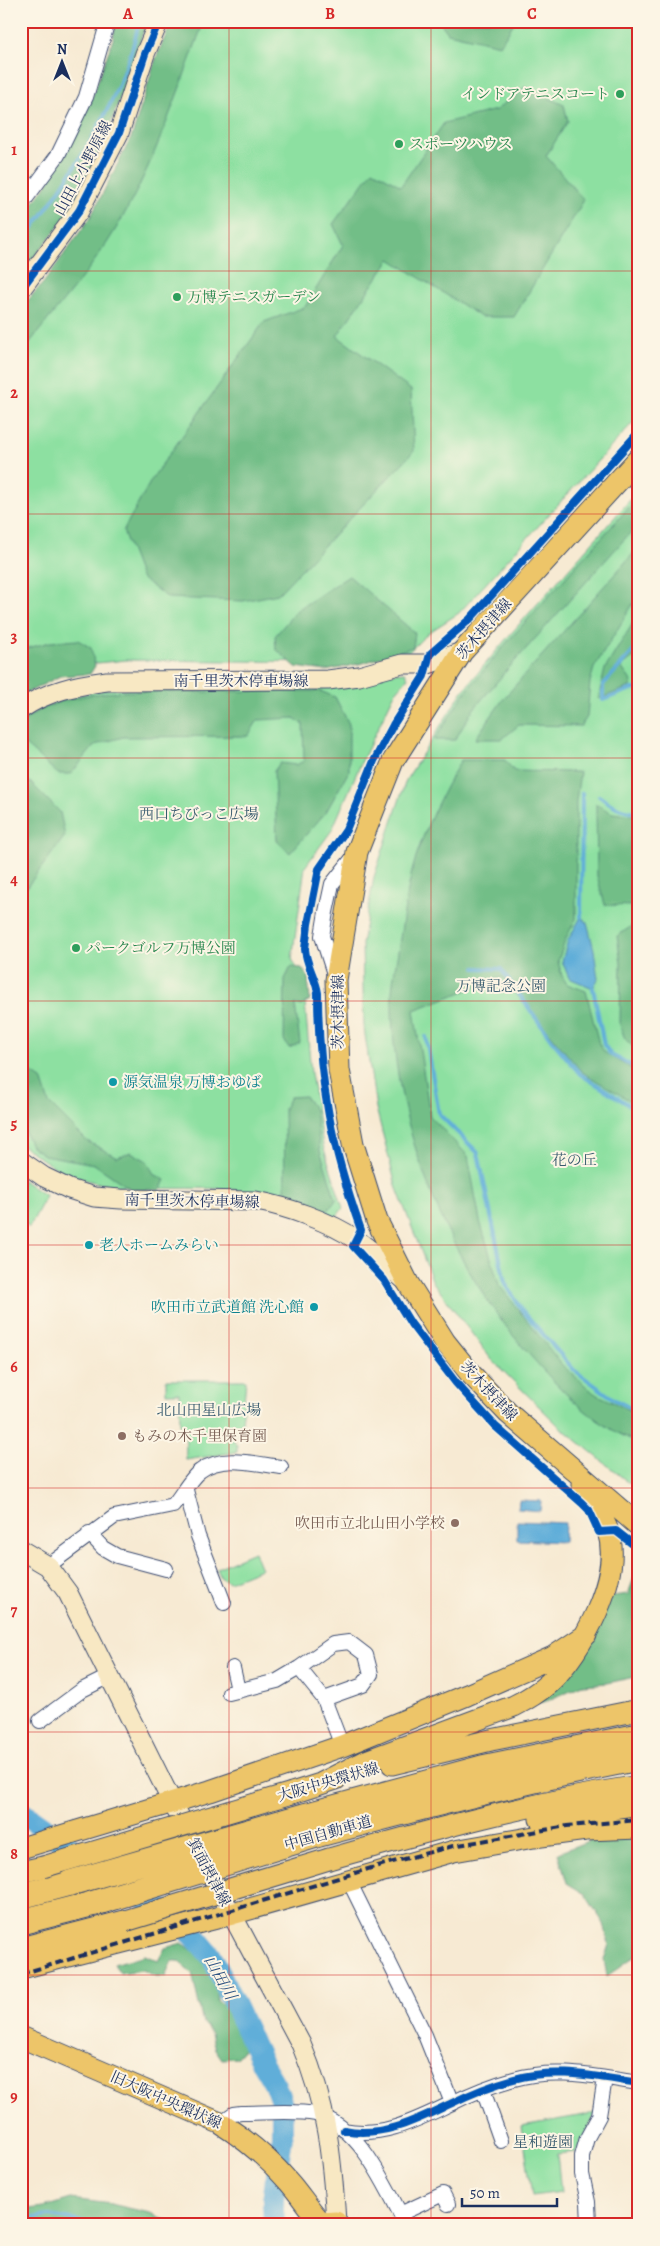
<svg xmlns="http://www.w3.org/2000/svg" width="660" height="2246" viewBox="0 0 660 2246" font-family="Alegreya,'Noto Serif JP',serif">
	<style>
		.green { fill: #8de0a1; stroke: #548880 }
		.forest { fill: #72be87; stroke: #467672 }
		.water { fill: #60aed9; stroke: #3e6e9c }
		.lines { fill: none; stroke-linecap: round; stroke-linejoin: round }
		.stream { stroke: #60aed9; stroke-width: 4 }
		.river { stroke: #60aed9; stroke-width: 22 }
		.minor-casing { stroke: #3c4b70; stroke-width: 16 }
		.secondary-casing { stroke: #3c4b70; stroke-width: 21 }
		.primary-casing { stroke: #3c4b70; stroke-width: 23 }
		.motorway-casing { stroke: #3c4b70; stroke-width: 27 }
		.minor { stroke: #fff; stroke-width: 14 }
		.secondary { stroke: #f8e8c3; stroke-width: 19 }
		.primary { stroke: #edc569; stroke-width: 21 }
		.motorway { stroke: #edc569; stroke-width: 25 }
		.rail { stroke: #1b2f5e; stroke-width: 4; stroke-dasharray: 8 4; stroke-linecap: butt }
		.primary-bridge-casing { stroke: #3c4b70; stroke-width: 23; stroke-linecap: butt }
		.motorway-bridge-casing { stroke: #3c4b70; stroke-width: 27; stroke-linecap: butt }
		.primary-bridge { stroke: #edc569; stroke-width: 21 }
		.motorway-bridge { stroke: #edc569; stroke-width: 25 }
		.cycleway-casing { stroke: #fcf5e5; stroke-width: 11 }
		.cycleway { stroke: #0057b8; stroke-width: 8 }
		.grid { fill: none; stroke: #d62828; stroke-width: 1; stroke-opacity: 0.55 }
		.leisure-dot { fill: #2e9e5b; stroke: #fcf5e5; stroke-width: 2 }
		.culture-dot { fill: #0f9aa8; stroke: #fcf5e5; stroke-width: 2 }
		.education-dot { fill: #8d6e63; stroke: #fcf5e5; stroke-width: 2 }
		.labels { text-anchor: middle; stroke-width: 4; stroke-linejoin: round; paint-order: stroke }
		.leisure-label { font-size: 15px; fill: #27864d; stroke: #fcf5e5; text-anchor: start }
		.street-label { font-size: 15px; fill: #1b2f5e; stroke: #fcf5e5 }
		.park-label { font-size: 15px; fill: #385b6f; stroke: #fcf5e5 }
		.culture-label { font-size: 15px; fill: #0d838f; stroke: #fcf5e5; text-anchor: start }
		.education-label { font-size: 15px; fill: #785e54; stroke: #fcf5e5; text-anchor: start }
		.water-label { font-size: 16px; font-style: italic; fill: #305583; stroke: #fcf5e5 }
		.neatline { fill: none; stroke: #d62828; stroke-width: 2 }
		.grid-label { font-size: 16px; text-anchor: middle; font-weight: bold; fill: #d62828 }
	</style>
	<rect width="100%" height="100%" fill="#fcf5e5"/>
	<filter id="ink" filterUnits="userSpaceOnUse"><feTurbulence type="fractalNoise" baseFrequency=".02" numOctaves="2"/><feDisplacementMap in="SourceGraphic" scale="10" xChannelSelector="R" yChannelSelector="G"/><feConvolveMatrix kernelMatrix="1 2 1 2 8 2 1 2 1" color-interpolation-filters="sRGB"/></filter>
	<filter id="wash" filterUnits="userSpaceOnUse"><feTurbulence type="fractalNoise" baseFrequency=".0096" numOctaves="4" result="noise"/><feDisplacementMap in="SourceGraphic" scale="20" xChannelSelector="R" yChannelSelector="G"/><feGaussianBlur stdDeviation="1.12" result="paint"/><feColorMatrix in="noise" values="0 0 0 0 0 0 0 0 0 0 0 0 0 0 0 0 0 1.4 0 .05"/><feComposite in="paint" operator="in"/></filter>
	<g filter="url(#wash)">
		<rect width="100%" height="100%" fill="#f7ead3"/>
		<!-- green -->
		<path class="green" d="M180,21H639V416L459,613L428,633L410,651L333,662L126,660L78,665L21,684V316L94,227Z
			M639,490V1491L559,1426L491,1359L433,1282L396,1186L376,1108L364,1028L362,944L374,877L406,780L462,692L507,638Z
			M405,672L408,678L395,693L361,763L332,830L305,867L292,959L303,979L311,1073L323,1146L343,1208L336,1217C306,1206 277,1195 245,1191C185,1183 123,1198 67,1173C51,1167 36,1154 21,1145V721C45,702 72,696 101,690Z
			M21,1179L46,1196L29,1228L21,1218Z
			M166,1380H246L242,1424L235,1426L234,1442L237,1445V1452L186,1460C185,1449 188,1431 180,1424L179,1393H166Z
			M254,1552L261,1569L229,1582L220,1577L217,1568Z
			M596,2113L577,2152L557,2154L561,2192L532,2196L522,2126Z"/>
		<!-- forest -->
		<path class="forest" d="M116,21H147L123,91L95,165L70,213L21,273V218L44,189L63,158L91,100L113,39Z
			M172,21H204C176,96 151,176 107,243C81,282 49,317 21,354V308L44,282L90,218L132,136L156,58Z
			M439,21H515L500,45L448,33Z
			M525,87L564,105L568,121L546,156L584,200L514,317H481L390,259L337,336L411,390L414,451L278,594L243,601L168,598L141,578L123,531L153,477L264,322L305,307L343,245L333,224L373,170L401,186L444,123L496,110Z
			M639,496V523L507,670L472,711L455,740H434L464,694L509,640Z
			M639,547V594L594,668L590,682L587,717L581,726L519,725L502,739H475L504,698Z
			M349,576L415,633L413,647L363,663L326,671L296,667L276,649L275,636L297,610Z
			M639,613V655L637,654L621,667L632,682L630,687L598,699L605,669Z
			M78,640L91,648L95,666L90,674L60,676L21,696V650L50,642Z
			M320,691L335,697L349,724V771L326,812L290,853L277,841L274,771L280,763L296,765L304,761L303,724L294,718L258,720L248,736L123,737L95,745L71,774H58L21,741V723C68,684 141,692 198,692C239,691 280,691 320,691Z
			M461,760H505L514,771L580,772L576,801V919L566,938L558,961L562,976L567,984L586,991L599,1044L605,1053L639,1073V1106L582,1072L502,977L414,1010L430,1116L468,1156L480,1221L499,1285L562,1365L594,1393L639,1415V1443C589,1422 562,1391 527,1352C445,1259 389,1116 392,992C393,976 397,960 399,945C403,920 406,896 412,871C422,832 441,795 461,760Z
			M21,773L60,812L65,836L21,895Z
			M596,804L612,813L639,816V1052L625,1039L620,1025L621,963L617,936L635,924L636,913L631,906L605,905L597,876Z
			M291,967L302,968L308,977L310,1000L301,1006L295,1004L300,1043L289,1048L284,1040L285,979Z
			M21,1066L41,1079L49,1103L87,1141L117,1157L131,1152L147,1161L154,1174L165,1180L160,1190H132L94,1164L44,1155L31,1146L21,1124Z
			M305,1096L315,1110L320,1150L336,1200L326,1213L309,1201L296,1200L285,1189L284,1108L290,1097Z
			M637,1570L639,1572V1676L608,1683L582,1685L544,1702L534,1703L612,1596L628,1594Z
			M603,1835L639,1836V1953L607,1976L604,1960L609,1944L604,1924L585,1894L567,1883L558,1853Z
			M182,1943C202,1955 220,1976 217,2001L233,2011L238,2023L236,2029L246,2047L236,2058L222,2059L215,2049L211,2033L203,2023L192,1973L178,1961H172L165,1976H155L143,1970L120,1973L114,1964L145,1955L158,1961L165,1948Z
			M71,2199L111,2204L150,2213L180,2225H21V2210L44,2207Z"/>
		<!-- water -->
		<path class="water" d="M581,917L587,922L594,950L598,979L593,988L569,978L562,961L568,940Z
			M519,1500L541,1501L540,1511L518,1509Z
			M517,1521L565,1523L564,1542L517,1540Z"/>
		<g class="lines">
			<!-- stream -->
			<path class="stream" d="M21,244C67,182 125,98 139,21
				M639,645L603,685V700L632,689H639
				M599,796C611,805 623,812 639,812
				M581,917L582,793
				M475,968L501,969L551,1039L580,1074L639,1111
				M593,988L604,1045L611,1055L639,1069
				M426,1037L439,1114L478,1153L505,1283L522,1310L574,1370L615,1400L639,1412
				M21,2219L50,2216L100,2225"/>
			<!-- river -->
			<path class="river" d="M21,1812L96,1865
				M122,1883L170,1915L194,1936L212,1957L262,2063L275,2085L282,2104V2136L273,2200L274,2225"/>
		</g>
	</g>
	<g filter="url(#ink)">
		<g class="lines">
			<defs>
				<path id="minor" d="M21,205L58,155L86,97L108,21
					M334,974L322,936L326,912L332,884L355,855
					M186,1490L198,1536L224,1603
					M89,1533L103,1548L117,1556L166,1569
					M48,1566L114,1517L173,1505C181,1496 191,1477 200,1471C222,1454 256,1464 281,1467
					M233,1668L238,1690
					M299,1668L324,1699L342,1746
					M229,1693L277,1681L299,1668L333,1644L349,1642L366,1655L371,1674L363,1685L324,1699
					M40,1721L82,1690L110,1676
					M349,1881L425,2035L452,2103
					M483,2090L501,2141
					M220,2123L233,2114L241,2113C262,2113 296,2110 315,2114C360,2125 386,2187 406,2225
					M344,2130C383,2138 416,2120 450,2104C470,2094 492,2085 514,2079C555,2067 597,2077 639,2083
					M400,2214L443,2194L448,2204
					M589,2225L588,2202L582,2174V2156L587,2138L599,2116L605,2078"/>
				<path id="secondary" d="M21,289L79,211L119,133L145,54L159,21
					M21,709C47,691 77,685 107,681L328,680L359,676L402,664H428L462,652
					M21,1161L44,1177L69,1189L94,1197L121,1199L256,1201C285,1206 331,1222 355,1239C373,1251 389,1267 406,1281
					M21,1550L48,1566L68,1593L172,1802L301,2044C327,2105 332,2157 336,2222"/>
				<path id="primary" d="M639,458L462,652L393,761L357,852L336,980L339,1070L353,1144L377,1221L408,1283L445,1342L469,1372L508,1413L639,1526
					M392,1764L491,1740L639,1710
					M322,1783L363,1762L514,1706C526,1700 539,1692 549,1683C582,1652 623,1576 608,1531C602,1515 590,1499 582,1484
					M292,1793L336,1779
					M540,1819L639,1804
					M21,1848L210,1791L342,1746L467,1695L553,1657L586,1635
					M329,1859C431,1830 534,1802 639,1786
					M21,1872L43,1867
					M21,1948L125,1921
					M21,1968L232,1914L454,1851L534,1837L586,1830L639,1828
					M21,2037L220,2123C245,2139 269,2159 288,2181C300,2194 309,2210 322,2223L336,2222V2225"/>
				<path id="motorway" d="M304,1816L482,1768L639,1736
					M316,1835C423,1806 530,1779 639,1758
					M21,1896L70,1883
					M21,1922L95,1903"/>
			</defs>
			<!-- minor casing -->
			<use href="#minor" class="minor-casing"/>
			<!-- secondary casing -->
			<use href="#secondary" class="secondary-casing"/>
			<!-- primary casing -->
			<use href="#primary" class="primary-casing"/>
			<!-- motorway casing -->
			<use href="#motorway" class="motorway-casing"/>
			<!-- minor -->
			<use href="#minor" class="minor"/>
			<!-- secondary -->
			<use href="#secondary" class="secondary"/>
			<!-- primary -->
			<use href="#primary" class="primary"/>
			<!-- motorway -->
			<use href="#motorway" class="motorway"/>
			<!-- rail -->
			<path class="rail" d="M21,1974L378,1866L453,1846L567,1826L639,1820"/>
			<defs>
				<path id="primary-bridge" d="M43,1867L292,1793
					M125,1921L329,1859"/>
				<path id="motorway-bridge" d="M70,1883L304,1816
					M95,1903L316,1835"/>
			</defs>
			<!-- primary-bridge casing -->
			<use href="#primary-bridge" class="primary-bridge-casing"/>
			<!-- motorway-bridge casing -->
			<use href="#motorway-bridge" class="motorway-bridge-casing"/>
			<!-- primary-bridge -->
			<use href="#primary-bridge" class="primary-bridge"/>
			<!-- motorway-bridge -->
			<use href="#motorway-bridge" class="motorway-bridge"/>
			<defs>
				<path id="cycleway" d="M21,289L79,211L119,133L145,54L159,21
					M639,432L470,619L430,654L424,676L393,725L374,761L346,830L319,869L308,924L305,949C306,965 316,978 318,993C318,1080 332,1149 361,1230L353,1246L384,1280L411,1324L456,1383L495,1426L582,1503L589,1510L599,1532L616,1531L639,1549
					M344,2130C383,2138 416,2120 450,2104C470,2094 492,2085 514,2079C555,2067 597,2077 639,2083"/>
			</defs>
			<!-- cycleway casing -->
			<use href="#cycleway" class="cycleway-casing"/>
			<!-- cycleway -->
			<use href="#cycleway" class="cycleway"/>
		</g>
	</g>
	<!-- grid -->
	<path class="grid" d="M229,21V2225M431,21V2225M21,271H639M21,514H639M21,758H639M21,1001H639M21,1245H639M21,1488H639M21,1732H639M21,1975H639"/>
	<!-- markers -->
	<g class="leisure-dot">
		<circle cx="620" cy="94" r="5"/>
		<circle cx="399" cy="144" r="5"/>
		<circle cx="177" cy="297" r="5"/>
		<circle cx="76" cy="948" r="5"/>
	</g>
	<g class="culture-dot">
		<circle cx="113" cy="1082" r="5"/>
		<circle cx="89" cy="1245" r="5"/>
		<circle cx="314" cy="1307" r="5"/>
	</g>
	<g class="education-dot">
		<circle cx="122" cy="1436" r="5"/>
		<circle cx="455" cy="1523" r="5"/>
	</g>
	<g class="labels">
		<!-- leisure labels -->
		<g class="leisure-label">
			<text x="610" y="99" text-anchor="end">インドアテニスコート</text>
			<text x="409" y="149">スポーツハウス</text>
			<text x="187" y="302">万博テニスガーデン</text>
			<text x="86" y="953">パークゴルフ万博公園</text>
		</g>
		<!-- street labels -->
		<g class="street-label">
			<text transform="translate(83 168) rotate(-62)" y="5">山田上小野原線</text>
			<text transform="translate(484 629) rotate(-49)" y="5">茨木摂津線</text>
			<text x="241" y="686">南千里茨木停車場線</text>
			<text transform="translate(338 1012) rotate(-90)" y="5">茨木摂津線</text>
			<text transform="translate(192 1201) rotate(1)" y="5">南千里茨木停車場線</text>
			<text transform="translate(489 1391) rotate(47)" y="5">茨木摂津線</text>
			<text transform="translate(328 1782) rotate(-16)" y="5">大阪中央環状線</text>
			<text transform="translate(328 1833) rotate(-16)" y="5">中国自動車道</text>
			<text transform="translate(209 1872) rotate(62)" y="5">箕面摂津線</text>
			<text transform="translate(166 2100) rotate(24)" y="5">旧大阪中央環状線</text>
		</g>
		<!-- park labels -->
		<g class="park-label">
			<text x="199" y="819">西口ちびっこ広場</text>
			<text x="501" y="991">万博記念公園</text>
			<text x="574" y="1165">花の丘</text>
			<text x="209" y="1415">北山田星山広場</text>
			<text x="543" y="2147">星和遊園</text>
		</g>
		<!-- culture labels -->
		<g class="culture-label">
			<text x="123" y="1087">源気温泉 万博おゆば</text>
			<text x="99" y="1250">老人ホームみらい</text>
			<text x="304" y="1312" text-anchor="end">吹田市立武道館 洗心館</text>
		</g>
		<!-- education labels -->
		<g class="education-label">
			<text x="132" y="1441">もみの木千里保育園</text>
			<text x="445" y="1528" text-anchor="end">吹田市立北山田小学校</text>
		</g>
		<!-- water labels -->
		<g class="water-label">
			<text transform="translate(221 1977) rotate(61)" y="6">山田川</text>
		</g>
	</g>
	<!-- margin -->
	<rect width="660" height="2246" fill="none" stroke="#fcf5e5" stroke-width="55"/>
	<!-- north arrow -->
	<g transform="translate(62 62)" stroke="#fcf5e5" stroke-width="4" paint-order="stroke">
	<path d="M0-4L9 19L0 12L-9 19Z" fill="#1b2f5e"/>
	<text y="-8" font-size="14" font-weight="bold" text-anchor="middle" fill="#1b2f5e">N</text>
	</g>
	<!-- scale -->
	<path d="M462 2198v8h95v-8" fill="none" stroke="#1b2f5e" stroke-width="2.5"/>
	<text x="470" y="2198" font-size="15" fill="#1b2f5e" stroke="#fcf5e5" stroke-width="4" paint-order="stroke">50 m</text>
	<rect x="28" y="28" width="604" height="2190" class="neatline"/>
	<g class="grid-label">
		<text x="128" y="19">A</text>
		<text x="330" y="19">B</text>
		<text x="532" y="19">C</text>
		<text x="14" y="155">1</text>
		<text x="14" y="398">2</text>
		<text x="14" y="642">3</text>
		<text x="14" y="885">4</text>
		<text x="14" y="1129">5</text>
		<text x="14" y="1372">6</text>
		<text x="14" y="1616">7</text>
		<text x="14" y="1859">8</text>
		<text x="14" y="2102">9</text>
	</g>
</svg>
